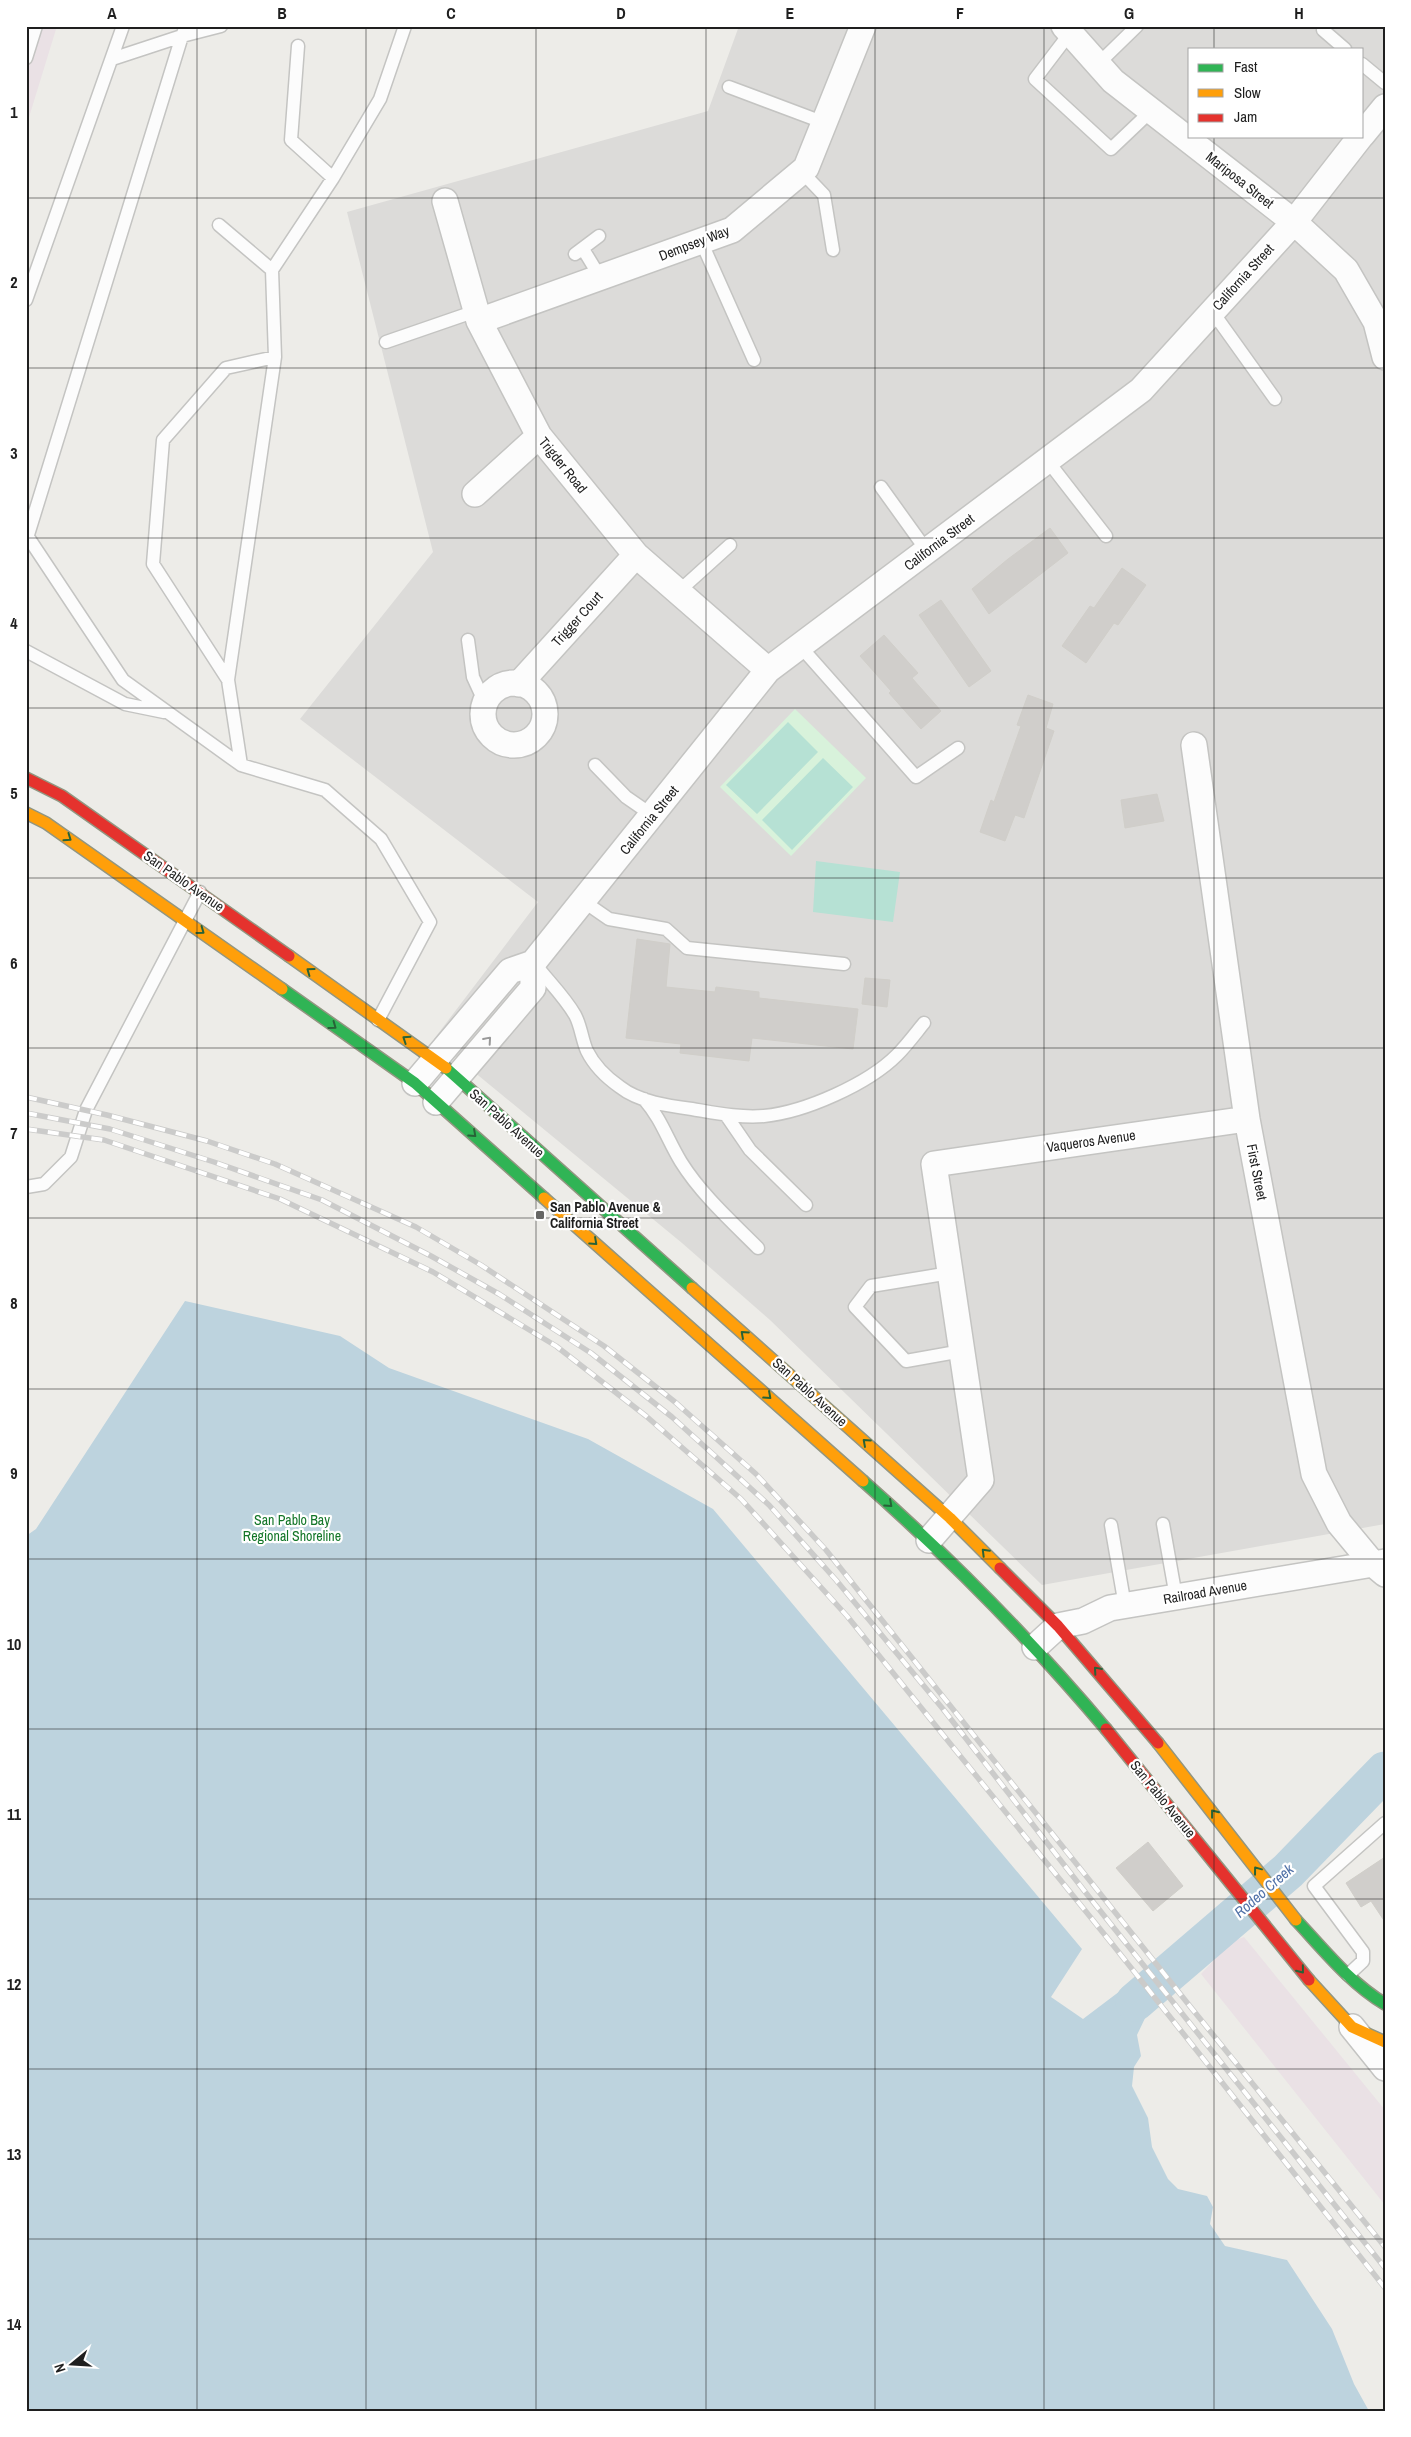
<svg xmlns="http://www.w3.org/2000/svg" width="1411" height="2437" viewBox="0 0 1411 2437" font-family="'Archivo Narrow',sans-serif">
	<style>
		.residential { fill: #dcdbd9; fill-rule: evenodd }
		.industrial { fill: #eae1e5 }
		.park { fill: #d8f2db }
		.pitch { fill: #b6e1d4 }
		.water { fill: #bdd3de }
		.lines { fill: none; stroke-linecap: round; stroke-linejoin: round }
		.river { stroke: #bdd3de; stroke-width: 39 }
		.building { fill: #d0cecb; stroke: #d0cec9 }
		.lane-casing { stroke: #c4c4c2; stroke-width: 15 }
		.street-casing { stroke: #c4c4c2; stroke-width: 28 }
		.fast-casing { stroke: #929681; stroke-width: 14 }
		.slow-casing { stroke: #929681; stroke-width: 14 }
		.jam-casing { stroke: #929681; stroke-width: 14 }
		.lane { stroke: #fcfcfc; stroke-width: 12 }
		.street { stroke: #fcfcfc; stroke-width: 25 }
		.fast { stroke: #30b455; stroke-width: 11 }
		.slow { stroke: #ff9f0a; stroke-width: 11 }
		.jam { stroke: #e5322d; stroke-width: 11 }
		.rail-casing { stroke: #cbcbca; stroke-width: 5.5 }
		.rail { stroke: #fff; stroke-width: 4; stroke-dasharray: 11; stroke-linecap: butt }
		.oneway { stroke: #276237 }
		.oneway2 { stroke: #999 }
		.grid { fill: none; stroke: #1f1f1f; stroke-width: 1; stroke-opacity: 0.55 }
		.poi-dot { fill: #676765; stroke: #fff; stroke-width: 2 }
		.labels { text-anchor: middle; stroke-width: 4.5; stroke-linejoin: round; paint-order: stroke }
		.street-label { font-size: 14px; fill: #1f1f1f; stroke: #fff }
		.poi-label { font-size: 14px; font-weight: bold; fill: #1f1f1f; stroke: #fff; text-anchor: start }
		.park-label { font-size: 14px; fill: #137628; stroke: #fff }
		.water-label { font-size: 15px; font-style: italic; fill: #5272a8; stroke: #fff }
		.neatline { fill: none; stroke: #1f1f1f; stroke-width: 2 }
		.grid-label { font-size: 16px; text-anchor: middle; font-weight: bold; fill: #1f1f1f }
	</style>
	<rect width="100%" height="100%" fill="#edece8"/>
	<!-- residential -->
	<path class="residential" d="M739,26H1385V1524L1042,1585L770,1320L682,1243L434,1039L538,902L300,719L433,552L347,212L708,111ZM1190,49H1362V136H1190Z"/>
	<!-- industrial -->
	<path class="industrial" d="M26,26H57L26,127Z
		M1244,1937L1385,2110V2205L1201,1974L1231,1942Z"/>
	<!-- park -->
	<path class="park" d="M795,709L866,778L791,856L720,787Z"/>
	<!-- pitch -->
	<path class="pitch" d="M788,722L818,752L757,814L726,785Z
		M823,758L853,787L792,850L762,820Z
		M816,861L900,872L893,922L813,912Z"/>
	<!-- water -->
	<path class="water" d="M185,1301L340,1336L389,1368L588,1439L713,1509L1082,1949L1051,1997L1083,2019L1124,1988L1147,2014L1137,2035L1141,2056L1134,2067L1132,2086L1148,2118L1152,2147L1168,2179L1178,2189L1207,2196L1213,2207L1210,2224L1225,2246L1287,2260L1332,2329L1354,2384L1369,2411H26V1536L36,1529Z"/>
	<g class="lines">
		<!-- river -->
		<path class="river" d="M1135,2002L1288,1871L1385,1771"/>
	</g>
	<!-- building -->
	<path class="building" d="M1050,528L1068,553L989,614L972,589L1008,559Z
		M1122,568L1146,585L1118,625L1114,623L1086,663L1062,646L1090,606L1094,608Z
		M941,600L991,671L969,687L919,615Z
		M884,635L918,673L912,678L941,711L921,729L889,693L891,691L860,656Z
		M1028,695L1053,704L1046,728L1054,731L1024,818L1015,815L1005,841L980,832L991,800L994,802L1021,726L1017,725Z
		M1157,794L1164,821L1125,828L1121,800Z
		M637,939L670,944L666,987L715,992L716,987L759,992V998L858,1009L853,1049L752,1038L749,1061L680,1053L681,1044L626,1038Z
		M865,978L890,980L887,1007L862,1004Z
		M1148,1842L1183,1886L1153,1911L1116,1868Z
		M1385,1857V1922L1371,1901L1361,1907L1346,1883Z"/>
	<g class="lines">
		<defs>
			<path id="lane" d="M1323,30L1345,49
				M1070,33L1035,79L1111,149L1151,111
				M298,46L291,140L333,178
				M26,58L36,26
				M112,59L182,36L186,26
				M1098,64L1137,26
				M1362,64L1385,83
				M729,87L825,123
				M802,172L824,195L833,250
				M219,225L272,270L275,357L228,680L241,765
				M701,241L754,360
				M583,249L600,277
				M575,254L599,236
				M272,270L333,178L380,99L405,26
				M26,300L123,26
				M1212,311L1275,399
				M386,342L476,311
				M1047,460L1106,536
				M881,487L927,551
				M26,534L123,680L241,765L325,790L381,839L430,922L378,1020
				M27,538L182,36L221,26
				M678,592L730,545
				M468,640L473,677L485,703
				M800,646L916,777L958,748
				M26,651L125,704L164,712
				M228,680L153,564L163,440L226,368L275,357
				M595,765L626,797L652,815
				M583,901L609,919L666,929L687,948L844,964
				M535,964C548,981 564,996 575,1015C581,1026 582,1040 587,1051C594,1065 607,1078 620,1087C639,1102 669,1106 692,1109C716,1113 740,1118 764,1116C805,1112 868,1084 897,1055C907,1045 915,1034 924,1023
				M644,1099C662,1120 667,1139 681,1162C701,1194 731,1221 758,1248
				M726,1115L750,1150L806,1205
				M26,1187L44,1184L71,1157L86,1110L200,892
				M950,1273L871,1286L855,1307L906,1361L962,1351
				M1163,1524L1176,1597
				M1111,1525L1125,1606
				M1348,1975L1363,1961V1952L1314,1886L1385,1823"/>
			<path id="street" d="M1064,26L1113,81L1294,222L1346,270L1376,322L1385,357
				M1362,135L1385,107
				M445,201L479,321L539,436L636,555L768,670
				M479,321L732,230L806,168L863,26
				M475,494L539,436
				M483 714a31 31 0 1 1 62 0a31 31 0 1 1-62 0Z
				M519,684L636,555
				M1194,745L1247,1119L1314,1474L1339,1523L1373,1564L1385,1574
				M415,1083L510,971L533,963L768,670L1141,390L1294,222L1361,136
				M436,1102L533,988V963
				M929,1540L981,1480L934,1164L1247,1119
				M1035,1647L1058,1626L1083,1621L1110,1608L1385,1562
				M1352,2027L1385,2068"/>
			<path id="fast" d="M282,989L415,1083L544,1198
				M446,1068L692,1288
				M863,1481C950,1558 1031,1640 1106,1729
				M1296,1920C1324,1950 1350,1983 1385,2004"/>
			<path id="slow" d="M26,813L46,823L282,989
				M289,956L446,1068
				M544,1198L863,1481
				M692,1288L950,1518L1000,1568
				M1158,1743L1296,1920
				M1309,1980L1352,2027L1385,2042"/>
			<path id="jam" d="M26,778L62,796L289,956
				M1000,1568L1058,1626L1158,1743
				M1106,1729L1309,1980"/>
		</defs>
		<!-- lane casing -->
		<use href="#lane" class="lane-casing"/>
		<!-- street casing -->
		<use href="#street" class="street-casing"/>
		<!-- fast casing -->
		<use href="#fast" class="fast-casing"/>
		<!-- slow casing -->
		<use href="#slow" class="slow-casing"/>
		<!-- jam casing -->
		<use href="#jam" class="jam-casing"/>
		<!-- lane -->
		<use href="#lane" class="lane"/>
		<!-- street -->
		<use href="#street" class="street"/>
		<!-- fast -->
		<use href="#fast" class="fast"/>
		<!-- slow -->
		<use href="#slow" class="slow"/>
		<!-- jam -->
		<use href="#jam" class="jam"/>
		<defs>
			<path id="rail" d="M26,1097L107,1115L207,1141L275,1164L416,1227L481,1265L604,1346L675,1402L756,1474L826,1550L1193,2010L1385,2247
				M26,1113L110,1129L214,1162L322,1200L431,1256L499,1294L591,1353L672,1417L769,1505L836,1580L943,1709L1086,1893L1385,2268
				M26,1129L104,1140L280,1199L433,1272L556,1346L646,1416L741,1499L847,1616L1113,1945L1385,2288"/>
		</defs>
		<!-- rail casing -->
		<use href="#rail" class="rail-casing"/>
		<!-- rail -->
		<use href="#rail" class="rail"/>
	</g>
	<!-- one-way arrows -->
	<defs><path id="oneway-chevron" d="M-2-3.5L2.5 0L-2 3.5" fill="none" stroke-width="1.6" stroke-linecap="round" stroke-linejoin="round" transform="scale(1.25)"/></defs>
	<g class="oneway">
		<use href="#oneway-chevron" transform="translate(68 838) rotate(35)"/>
		<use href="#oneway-chevron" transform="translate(201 931) rotate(36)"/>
		<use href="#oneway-chevron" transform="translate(310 971) rotate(-144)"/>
		<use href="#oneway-chevron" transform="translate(333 1026) rotate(36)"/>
		<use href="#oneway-chevron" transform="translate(406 1039) rotate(-146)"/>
		<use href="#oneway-chevron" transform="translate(473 1134) rotate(42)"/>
		<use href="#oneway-chevron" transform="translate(594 1242) rotate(42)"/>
		<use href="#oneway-chevron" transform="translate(744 1334) rotate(-138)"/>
		<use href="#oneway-chevron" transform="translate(768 1396) rotate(42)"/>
		<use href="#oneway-chevron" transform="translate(866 1442) rotate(-138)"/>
		<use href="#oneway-chevron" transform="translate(889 1504) rotate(42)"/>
		<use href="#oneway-chevron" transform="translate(985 1552) rotate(-135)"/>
		<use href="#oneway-chevron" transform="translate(1097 1670) rotate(-131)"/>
		<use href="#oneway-chevron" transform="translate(1214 1813) rotate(-128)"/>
		<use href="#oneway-chevron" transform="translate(1257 1870) rotate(-127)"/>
		<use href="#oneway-chevron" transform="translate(1301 1970) rotate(51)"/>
	</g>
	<use class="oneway2" href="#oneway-chevron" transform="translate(488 1040) rotate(-49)"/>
	<!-- grid -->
	<path class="grid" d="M197,26V2411M366,26V2411M536,26V2411M706,26V2411M875,26V2411M1044,26V2411M1214,26V49M1214,136V2411M26,198H1385M26,368H1385M26,538H1385M26,708H1385M26,878H1385M26,1048H1385M26,1218H1385M26,1389H1385M26,1559H1385M26,1729H1385M26,1899H1385M26,2069H1385M26,2239H1385"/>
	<!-- markers -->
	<rect class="poi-dot" x="535" y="1210" width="10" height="10" rx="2.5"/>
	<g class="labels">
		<!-- street labels -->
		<g class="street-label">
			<text transform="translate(1240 180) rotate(38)" y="5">Mariposa Street</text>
			<text transform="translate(694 243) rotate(-21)" y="5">Dempsey Way</text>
			<text transform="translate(1243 277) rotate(-48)" y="5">California Street</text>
			<text transform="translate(563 465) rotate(51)" y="5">Trigder Road</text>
			<text transform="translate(939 542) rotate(-37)" y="5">California Street</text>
			<text transform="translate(577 619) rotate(-48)" y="5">Trigger Court</text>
			<text transform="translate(649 820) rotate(-51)" y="5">California Street</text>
			<text transform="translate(184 881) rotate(35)" y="5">San Pablo Avenue</text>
			<text transform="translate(507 1123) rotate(42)" y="5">San Pablo Avenue</text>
			<text transform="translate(1091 1141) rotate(-8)" y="5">Vaqueros Avenue</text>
			<text transform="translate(1257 1172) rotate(79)" y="5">First Street</text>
			<text transform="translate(810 1392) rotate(42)" y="5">San Pablo Avenue</text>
			<text transform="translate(1205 1592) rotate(-10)" y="5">Railroad Avenue</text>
			<text transform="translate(1163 1799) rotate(51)" y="5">San Pablo Avenue</text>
		</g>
		<!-- poi labels -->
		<g class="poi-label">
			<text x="550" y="1212">San Pablo Avenue &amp;<tspan x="550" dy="16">California Street</tspan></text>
		</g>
		<!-- park labels -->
		<g class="park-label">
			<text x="292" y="1525">San Pablo Bay<tspan x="292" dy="16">Regional Shoreline</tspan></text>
		</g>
		<!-- water labels -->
		<g class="water-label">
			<text transform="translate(1264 1891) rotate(-41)" y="5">Rodeo Creek</text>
		</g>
	</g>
	<!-- border -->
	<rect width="1411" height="2437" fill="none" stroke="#ffffff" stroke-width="55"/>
	<!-- legend -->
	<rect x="1188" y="48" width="175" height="90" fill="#ffffff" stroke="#a5a5a5"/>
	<rect x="1198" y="64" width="25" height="8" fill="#30b455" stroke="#a5a5a5"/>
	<text x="1234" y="72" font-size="15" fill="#1f1f1f">Fast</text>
	<rect x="1198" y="89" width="25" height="8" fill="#ff9f0a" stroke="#a5a5a5"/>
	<text x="1234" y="98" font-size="15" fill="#1f1f1f">Slow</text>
	<rect x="1198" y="114" width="25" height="8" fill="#e5322d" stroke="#a5a5a5"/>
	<text x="1234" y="122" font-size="15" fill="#1f1f1f">Jam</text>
	<!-- north arrow -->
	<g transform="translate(72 2364) rotate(252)" stroke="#ffffff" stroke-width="4" paint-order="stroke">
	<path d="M0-4L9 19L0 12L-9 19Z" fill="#1f1f1f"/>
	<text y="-8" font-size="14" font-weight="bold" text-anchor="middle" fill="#1f1f1f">N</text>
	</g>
	<rect x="28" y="28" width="1356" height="2382" class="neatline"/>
	<g class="grid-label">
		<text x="112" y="19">A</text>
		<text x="282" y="19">B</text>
		<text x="451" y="19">C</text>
		<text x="621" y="19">D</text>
		<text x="790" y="19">E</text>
		<text x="960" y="19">F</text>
		<text x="1129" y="19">G</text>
		<text x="1299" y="19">H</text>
		<text x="14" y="118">1</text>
		<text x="14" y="288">2</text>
		<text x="14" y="459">3</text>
		<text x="14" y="629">4</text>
		<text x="14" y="799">5</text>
		<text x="14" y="969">6</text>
		<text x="14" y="1139">7</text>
		<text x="14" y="1309">8</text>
		<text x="14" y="1479">9</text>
		<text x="14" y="1650">10</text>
		<text x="14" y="1820">11</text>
		<text x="14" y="1990">12</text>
		<text x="14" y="2160">13</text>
		<text x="14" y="2330">14</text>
	</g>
</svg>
